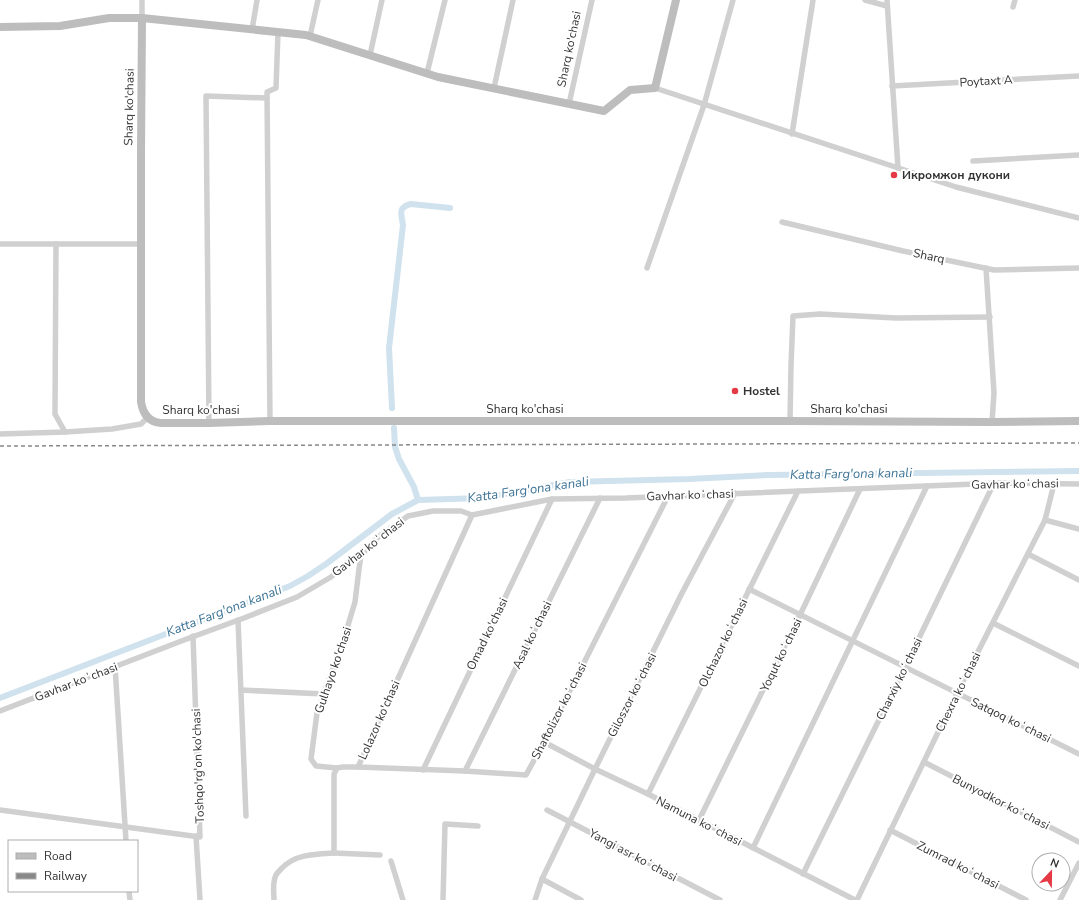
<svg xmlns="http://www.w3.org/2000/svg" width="1079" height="900" viewBox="0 0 1079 900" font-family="'Nunito Sans',sans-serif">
  <rect width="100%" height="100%" fill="#fff"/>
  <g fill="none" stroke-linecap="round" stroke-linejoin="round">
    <!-- canal -->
    <g stroke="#cfe2ee" stroke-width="6">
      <path d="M 392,408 L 389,348 L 403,225 C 401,214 398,207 411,204 L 450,208"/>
      <polyline points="394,428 395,447 399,459 414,487 418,500"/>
      <polyline points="0,698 290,586 308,576 326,564 392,514 418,500 483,498 570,482 689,479 768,475 1079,471"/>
    </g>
    <!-- street -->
    <g stroke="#d0d0d0" stroke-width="5.5">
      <polyline points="142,0 142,18"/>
      <polyline points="865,0 887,6"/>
      <polyline points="887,0 898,168"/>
      <polyline points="1013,7 1015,0"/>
      <polyline points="252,30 257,0"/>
      <polyline points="310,36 318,0"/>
      <polyline points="370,55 382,0"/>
      <polyline points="427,73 445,0"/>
      <polyline points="892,86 1079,76"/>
      <polyline points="494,88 513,0"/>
      <polyline points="655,88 956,187 1079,218"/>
      <polyline points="569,104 592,0"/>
      <polyline points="792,134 813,0"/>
      <polyline points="973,161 1079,155"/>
      <polyline points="782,222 903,251 994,270 1079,268"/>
      <polyline points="0,244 141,244"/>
      <polyline points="56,244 55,414 65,432"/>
      <polyline points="647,268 704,105 733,0"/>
      <polyline points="986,268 994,393 992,422"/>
      <polyline points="270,421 267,92 276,88 278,32"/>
      <polyline points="790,421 791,366 793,316 820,314 896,318 990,317"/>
      <polyline points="209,423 206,96 267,98"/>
      <polyline points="0,434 65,432 112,429 141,424 148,417"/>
      <polyline points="1045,520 1079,529"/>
      <polyline points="1028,554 1079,580"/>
      <polyline points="749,589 1079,754"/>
      <polyline points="238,620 246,816"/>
      <polyline points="993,623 1079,666"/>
      <polyline points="115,666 126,841"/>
      <polyline points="241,690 324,694"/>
      <polyline points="0,711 184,640 244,618 297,597 331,577 351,559 363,553 378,537 408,516 433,511 461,511 472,515 552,499 626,498 1001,483 1079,484"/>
      <polyline points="544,742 595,769 648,794 855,900"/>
      <polyline points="924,762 1079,842"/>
      <polyline points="358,767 465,771 526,775 544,742 668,496"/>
      <polyline points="337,768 316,766 311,759 317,713 345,635 355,602 359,569 361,555 363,553"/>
      <polyline points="423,770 552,499"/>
      <polyline points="465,771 600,498"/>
      <polyline points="648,794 798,491"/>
      <polyline points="0,810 200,837 193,636"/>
      <polyline points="547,810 720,900"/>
      <polyline points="699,820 800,615 860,489"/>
      <polyline points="890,830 1026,900"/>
      <polyline points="196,836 200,900"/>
      <polyline points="753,848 927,486"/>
      <polyline points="334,853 380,855"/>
      <polyline points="391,861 403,900"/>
      <polyline points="803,874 905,667 994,483"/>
      <polyline points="542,879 581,900"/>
      <polyline points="129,891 130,900"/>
      <path d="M 274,900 C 274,892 272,883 276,875 C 277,873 280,870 282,868 C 295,854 316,854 334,853 L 334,774 L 337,768 L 343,767 L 358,767 L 472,515"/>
      <polyline points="443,900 445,824 478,826"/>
      <polyline points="535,900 542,879 595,769 681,595 735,493"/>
      <polyline points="857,900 957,693 1045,520 1054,484"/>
      <polyline points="1060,900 1079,863"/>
    </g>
    <!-- secondary -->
    <g stroke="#bdbdbd" stroke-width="8">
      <path d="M 142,18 L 141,152 L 141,402 C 143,414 149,422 161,423 L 209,423 L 270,421 L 790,421 L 992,422 L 1079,421"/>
      <polyline points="0,27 60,26 109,18 142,18 306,35 438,77 604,111 630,90 655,88 676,0"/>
    </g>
    <!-- rail -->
    <polyline stroke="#888" stroke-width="1.5" stroke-dasharray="4 3" stroke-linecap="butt" points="0,446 1079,443"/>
  </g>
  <!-- markers -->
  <g fill="#e63946" stroke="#fff" stroke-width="1.5">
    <circle cx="894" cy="175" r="4"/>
    <circle cx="735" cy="391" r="4"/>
  </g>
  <g text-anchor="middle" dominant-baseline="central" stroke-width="4" stroke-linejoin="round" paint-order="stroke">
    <!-- street labels -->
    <g font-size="12" fill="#333" stroke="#fff">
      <text transform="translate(569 49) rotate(-78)">Sharq ko'chasi</text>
      <text transform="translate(986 81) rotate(-3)">Poytaxt A</text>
      <text transform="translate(129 107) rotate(-89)">Sharq ko'chasi</text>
      <text transform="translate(929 256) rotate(12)">Sharq</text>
      <text x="525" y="409">Sharq ko'chasi</text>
      <text x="849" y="409">Sharq ko'chasi</text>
      <text x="201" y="410">Sharq ko'chasi</text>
      <text transform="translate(1015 484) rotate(-1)">Gavhar koʻchasi</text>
      <text transform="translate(690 495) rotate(-2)">Gavhar koʻchasi</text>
      <text transform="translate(368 547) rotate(-38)">Gavhar koʻchasi</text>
      <text transform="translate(487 634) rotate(-64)">Omad ko'chasi</text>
      <text transform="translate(532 635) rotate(-64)">Asal koʻchasi</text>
      <text transform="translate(723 643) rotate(-64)">Olchazor koʻchasi</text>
      <text transform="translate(781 655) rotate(-64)">Yoqut koʻchasi</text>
      <text transform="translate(333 670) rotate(-71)">Gulhayo ko'chasi</text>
      <text transform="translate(899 679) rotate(-64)">Charxiy koʻchasi</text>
      <text transform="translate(76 682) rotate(-21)">Gavhar koʻchasi</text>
      <text transform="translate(958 692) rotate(-64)">Chexra koʻchasi</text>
      <text transform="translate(632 695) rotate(-63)">Giloszor koʻchasi</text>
      <text transform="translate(559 711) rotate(-63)">Shaftolizor koʻchasi</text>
      <text transform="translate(379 720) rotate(-66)">Lolazor ko'chasi</text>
      <text transform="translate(1011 720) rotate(26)">Satqoq koʻchasi</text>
      <text transform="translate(198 766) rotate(-92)">Toshqo'rg'on ko'chasi</text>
      <text transform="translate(1001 802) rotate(27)">Bunyodkor koʻchasi</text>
      <text transform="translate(699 821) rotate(27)">Namuna koʻchasi</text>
      <text transform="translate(633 855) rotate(28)">Yangi asr koʻchasi</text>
      <text transform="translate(958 865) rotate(27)">Zumrad koʻchasi</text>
    </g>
    <!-- poi labels -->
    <g font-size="12" font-weight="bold" fill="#333" stroke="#fff" text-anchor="start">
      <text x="902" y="175">Икромжон дукони</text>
      <text x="743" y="391">Hostel</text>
    </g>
    <!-- water labels -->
    <g font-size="13" font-style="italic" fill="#3f7597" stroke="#fff">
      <text transform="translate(851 474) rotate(-1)">Katta Farg'ona kanali</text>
      <text transform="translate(528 490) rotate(-8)">Katta Farg'ona kanali</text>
      <text transform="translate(224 611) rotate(-21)">Katta Farg'ona kanali</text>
    </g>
  </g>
  <!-- legend -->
  <rect x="8" y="840" width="130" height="52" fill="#ffffff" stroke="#adadad"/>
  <rect x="16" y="853" width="20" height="6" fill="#bdbdbd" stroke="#adadad"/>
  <text x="44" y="860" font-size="12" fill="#333333">Road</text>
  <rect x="16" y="873" width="20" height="6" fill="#888888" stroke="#adadad"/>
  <text x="44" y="880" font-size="12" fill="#333333">Railway</text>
  <!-- north arrow -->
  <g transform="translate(1051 872) rotate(22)"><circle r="19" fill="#ffffff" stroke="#adadad"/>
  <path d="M0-3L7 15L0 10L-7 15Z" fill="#e63946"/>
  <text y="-6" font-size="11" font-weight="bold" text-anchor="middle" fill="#333333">N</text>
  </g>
</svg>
